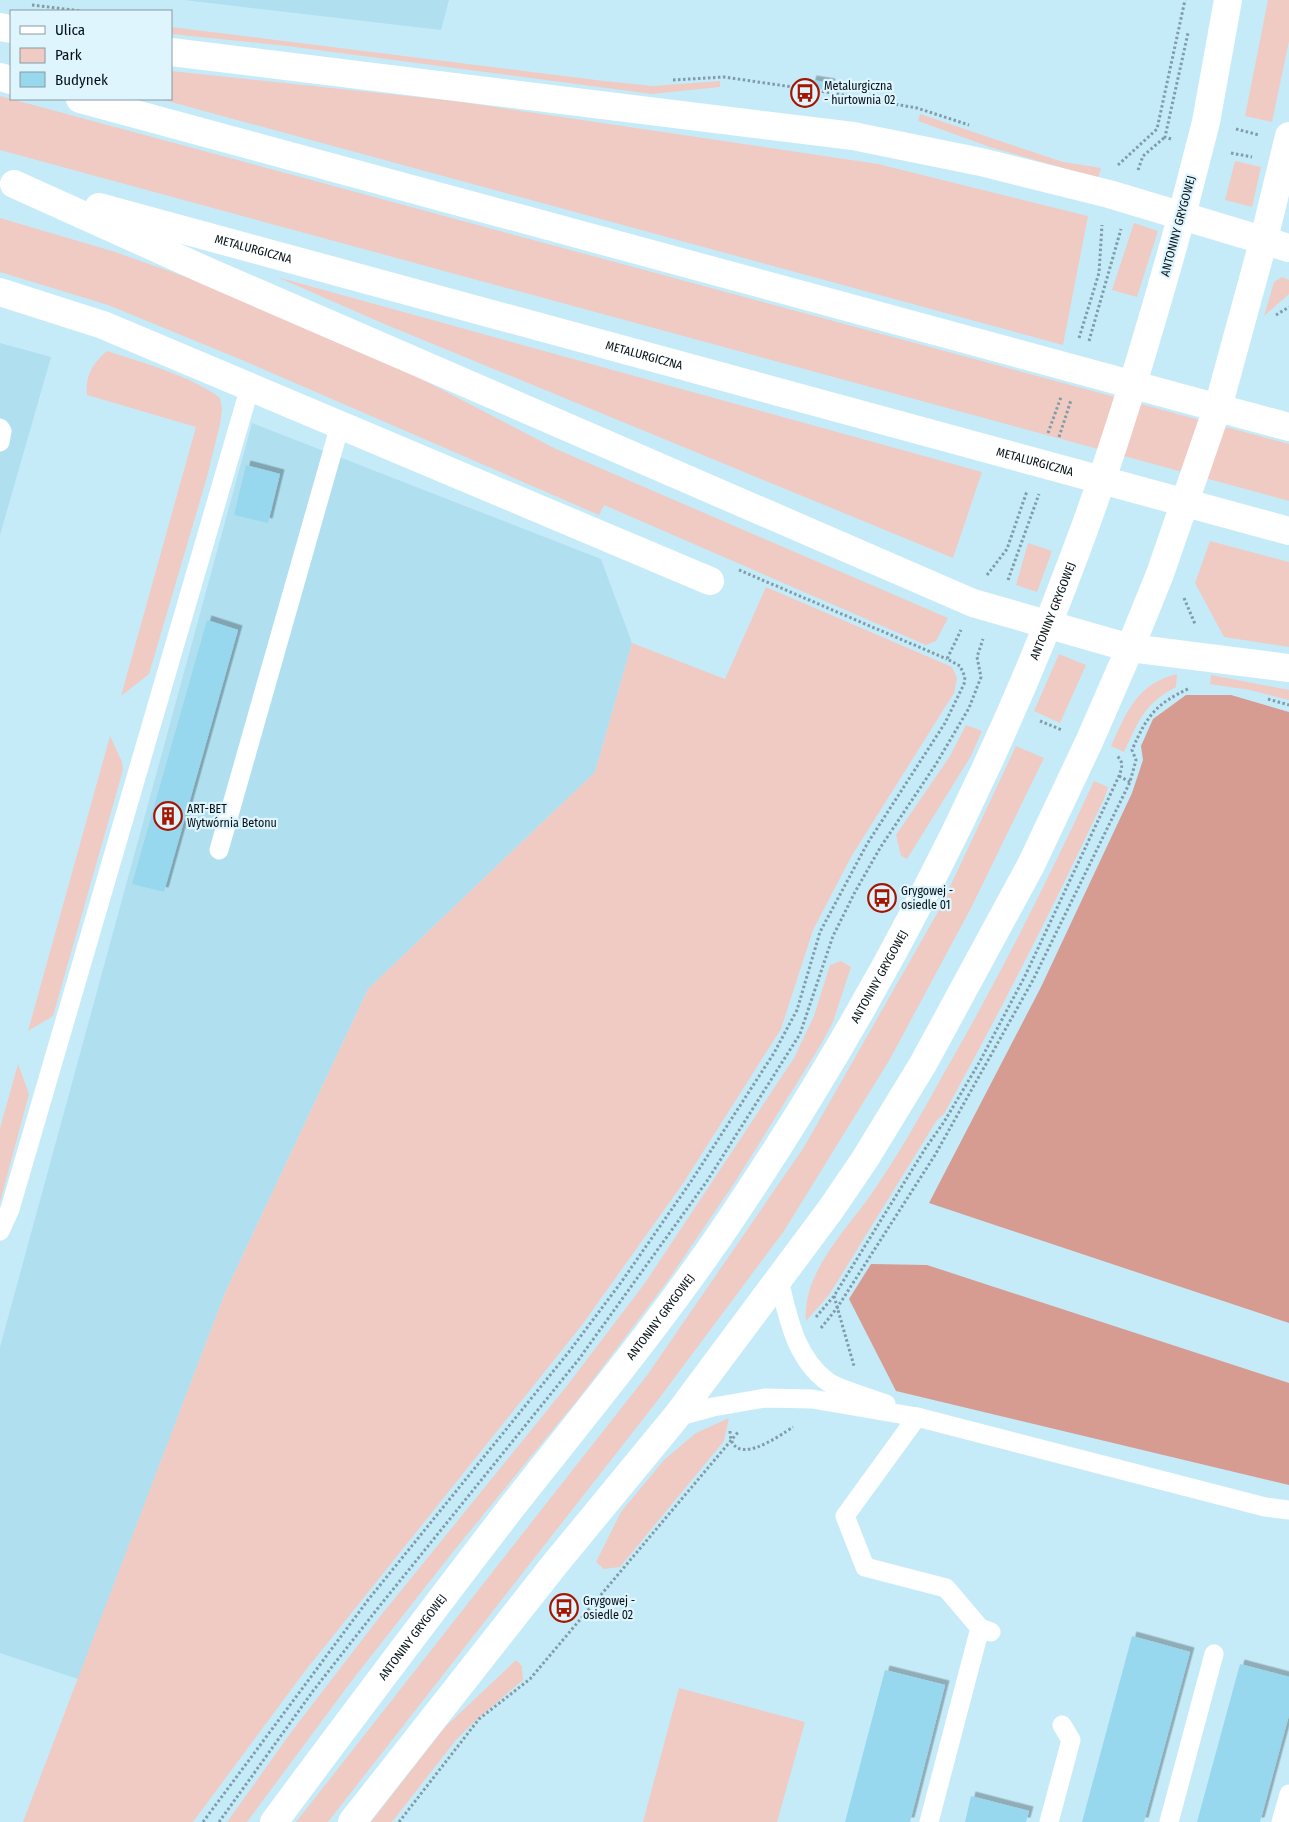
<svg xmlns="http://www.w3.org/2000/svg" width="1289" height="1822" viewBox="0 0 1289 1822" font-family="'Fira Sans Condensed',sans-serif">
  <defs>
    <filter id="shadow"><feDropShadow dx="4.5" dy="-4.5" stdDeviation="0" flood-color="#0004"/></filter>
  </defs>
  <rect width="100%" height="100%" fill="#c5ebf9"/>
  <!-- built -->
  <g fill="#b0dff0">
    <polygon points="184,0 449,0 441,30"/>
    <polygon points="0,343 51,357 0,535"/>
    <polygon points="252,423 601,559 632,643 595,772 368,989 225,1293 78,1679 0,1653 0,1347"/>
  </g>
  <!-- green -->
  <g fill="#f0cbc3">
    <polygon points="1268,0 1289,0 1289,41 1272,122 1245,116"/>
    <polygon points="171,27 604,81 653,86 720,81 720,87 652,94 287,46 171,34"/>
    <polygon points="171,71 455,101 878,164 1088,216 1063,345 160,99 171,99"/>
    <polygon points="0,96 1289,444 1289,501 0,150"/>
    <polygon points="920,114 1063,162 1101,168 1098,178 990,147 918,121"/>
    <polygon points="1235,161 1261,167 1252,207 1225,200"/>
    <polygon points="0,218 112,251 246,298 379,357 556,449 948,618 936,641 926,645 604,505 599,515 242,360 108,305 0,272"/>
    <polygon points="1134,223 1158,231 1137,297 1112,290"/>
    <polygon points="277,277 982,472 953,558 382,323"/>
    <polygon points="1282,277 1289,280 1289,294 1264,316 1274,282"/>
    <path d="M 107,351 C 143,363 190,375 220,398 L 222,410 L 220,424 L 207,477 L 149,674 L 121,696 L 196,427 L 87,395 C 85,375 93,363 107,351 Z"/>
    <polygon points="1210,541 1289,562 1289,647 1224,637 1195,583"/>
    <polygon points="1028,543 1052,551 1037,592 1016,585"/>
    <polygon points="766,587 952,667 957,678 954,693 851,857 813,930 781,1029 684,1182 582,1325 305,1671 193,1822 23,1822 225,1293 368,989 595,772 632,643 725,679"/>
    <polygon points="1059,654 1086,665 1060,723 1034,711"/>
    <path d="M 1177,674 L 1176,687 C 1143,705 1140,719 1124,752 L 1111,746 C 1127,711 1137,684 1177,674 Z"/>
    <polygon points="1211,675 1289,690 1289,700 1250,690 1210,684"/>
    <polygon points="966,725 982,731 971,756 907,859 901,856 896,835 950,756"/>
    <polygon points="110,736 122,762 123,770 53,1016 28,1031"/>
    <polygon points="1016,746 1044,758 971,908 890,1059 784,1231 658,1400 328,1822 296,1822 648,1374 804,1147 939,910"/>
    <path d="M 1094,781 L 1108,787 L 1104,799 C 1054,906 1001,1010 944,1114 L 937,1120 L 829,1295 L 806,1321 C 802,1274 844,1232 870,1196 C 897,1157 921,1115 944,1073 C 999,978 1048,880 1094,781 Z"/>
    <polygon points="841,961 851,967 833,1022 820,1046 737,1179 669,1279 583,1393 452,1553 350,1683 247,1822 227,1822 292,1731 378,1619 566,1387 645,1283 794,1058 814,1016 830,965"/>
    <polygon points="18,1064 29,1094 0,1202 0,1128"/>
    <polygon points="729,1418 724,1441 620,1567 604,1569 596,1562 621,1512 664,1460 696,1433"/>
    <polygon points="516,1660 522,1666 523,1680 475,1721 456,1740 392,1822 371,1822 445,1727"/>
    <polygon points="679,1688 805,1722 777,1822 643,1822"/>
  </g>
  <!-- forest -->
  <g fill="#d79c91">
    <polygon points="1186,695 1231,695 1289,712 1289,1323 929,1203 1041,987 1132,793 1143,760 1141,746 1153,719"/>
    <polygon points="871,1264 927,1265 1289,1383 1289,1485 896,1391 849,1299"/>
  </g>
  <!-- building -->
  <g fill="#98d8ef" filter="url(#shadow)">
    <polygon points="812,80 831,83 829,91 810,87"/>
    <polygon points="246,465 280,474 268,523 234,515"/>
    <polygon points="207,620 238,630 164,892 132,884"/>
    <polygon points="1132,1636 1190,1652 1144,1822 1082,1822"/>
    <polygon points="1240,1664 1289,1677 1289,1715 1260,1822 1197,1822"/>
    <polygon points="885,1670 945,1685 910,1822 845,1822"/>
    <polygon points="971,1796 1029,1811 1026,1822 965,1822"/>
  </g>
  <g fill="none" stroke-linecap="round" stroke-linejoin="round">
    <!-- path -->
    <g stroke="#809da7" stroke-width="3" stroke-dasharray="2.5 2.5" stroke-linecap="butt">
      <polyline points="32,5 81,11"/>
      <polyline points="673,80 724,77 820,91 917,108 969,125"/>
      <polyline points="1236,129 1259,135"/>
      <polyline points="1171,139 1165,137 1188,33"/>
      <polyline points="1231,153 1252,157"/>
      <polyline points="1118,165 1157,129 1185,0"/>
      <polyline points="1138,170 1143,156 1165,137"/>
      <polyline points="1276,315 1289,307"/>
      <polyline points="1079,338 1099,273 1102,225"/>
      <polyline points="1089,341 1121,229"/>
      <polyline points="1048,433 1061,397"/>
      <polyline points="1059,437 1071,400"/>
      <polyline points="739,570 947,659"/>
      <polyline points="987,575 1007,549 1027,491"/>
      <polyline points="1008,580 1039,494"/>
      <polyline points="1184,598 1195,624"/>
      <polyline points="1268,699 1289,705"/>
      <polyline points="1040,721 1062,730"/>
      <polyline points="1119,776 1130,782"/>
      <polyline points="834,1296 854,1366"/>
      <path d="M 816,1317 L 834,1296 L 925,1149 L 944,1122 L 979,1063 L 1025,976 L 1119,776 C 1122,768 1124,762 1117,756"/>
      <path d="M 821,1328 L 837,1308 L 935,1155 L 1033,980 L 1130,782 L 1136,760 L 1132,750 C 1147,716 1155,704 1190,688"/>
      <path d="M 730,1431 C 731,1470 778,1437 793,1427"/>
      <polyline points="203,1822 368,1600 568,1353 622,1281 692,1180 774,1053 797,1010 820,932 867,844 945,723 964,684 965,677 960,666 947,659 961,630"/>
      <polyline points="219,1822 313,1691 378,1608 579,1359 707,1181 800,1034 833,936 855,892 880,848 936,764 969,708 981,677 977,657 983,639"/>
      <polyline points="399,1822 479,1719 530,1679 739,1431"/>
    </g>
    <!-- lane -->
    <g stroke="#fff" stroke-width="19">
      <polyline points="0,428 2,431 0,442"/>
      <polyline points="219,850 340,425"/>
      <polyline points="0,1231 10,1209 250,387"/>
      <path d="M 779,1280 C 788,1317 795,1358 828,1382 C 840,1390 870,1398 886,1404"/>
      <polyline points="676,1417 713,1407 765,1398 812,1399 917,1417 1265,1507 1289,1510"/>
      <polyline points="917,1417 845,1516 865,1567 946,1588 980,1628"/>
      <polyline points="929,1822 980,1628 991,1632"/>
      <polyline points="1049,1822 1071,1740 1062,1725"/>
      <polyline points="1169,1822 1214,1654"/>
      <polyline points="1281,1822 1289,1794"/>
    </g>
    <!-- street -->
    <g stroke="#fff" stroke-width="28">
      <polyline points="1182,215 1206,122 1228,0"/>
      <polyline points="1264,239 1289,136"/>
      <polyline points="0,292 103,325 710,581"/>
    </g>
    <!-- secondary -->
    <g stroke="#fff" stroke-width="28">
      <polyline points="0,27 11,29"/>
      <polyline points="171,52 853,136 981,162 1109,194 1289,248"/>
      <polyline points="0,77 11,80"/>
      <polyline points="80,99 1289,427"/>
      <polyline points="14,184 207,271 973,603 1130,648 1289,668"/>
      <path id="s1" d="M 99,207 L 1289,531"/>
      <path id="s2" d="M 274,1822 C 352,1717 431,1612 511,1508 C 588,1410 668,1314 737,1210 C 874,1005 989,785 1075,554 C 1117,443 1150,329 1182,215"/>
      <polyline points="352,1822 555,1564 676,1417 831,1209 865,1159 923,1064 1031,865 1089,742 1130,648 1160,574 1220,400 1264,239"/>
    </g>
  </g>
  <!-- icons -->
  <defs>
    <symbol id="bus-ring" viewBox="-11 -11 22 22"><circle r="9.5" fill="#dff5fe" stroke="#a61500" stroke-width="1.5"/><path d="M-5-6H5V4H4V6H2V4H-2V6H-4V4H-5ZM-3.5-4V0h7V-4ZM-3.5 1.2v1.5H-2V1.2ZM2 1.2v1.5H3.5V1.2Z" fill="#a61500"/></symbol>
    <symbol id="building-ring" viewBox="-11 -11 22 22"><circle r="9.5" fill="#dff5fe" stroke="#a61500" stroke-width="1.5"/><path d="M-4-6H4V6H1V3H-1V6H-4ZM-2.5-4.3h1.7v1.8h-1.7ZM.8-4.3h1.7v1.8H.8ZM-2.5-1h1.7V.8h-1.7ZM.8-1h1.7V.8H.8Z" fill="#a61500"/></symbol>
  </defs>
  <g fill-rule="evenodd">
    <use href="#bus-ring" x="789" y="77" width="32" height="32"/>
    <use href="#building-ring" x="152" y="800" width="32" height="32"/>
    <use href="#bus-ring" x="866" y="882" width="32" height="32"/>
    <use href="#bus-ring" x="548" y="1592" width="32" height="32"/>
  </g>
  <g text-anchor="middle" dominant-baseline="central" stroke-width="4.5" stroke-linejoin="round" paint-order="stroke">
    <!-- poi labels -->
    <g font-size="12" fill="#051116" stroke="#dff5fe" text-anchor="start">
      <text x="824" y="86">Metalurgiczna<tspan x="824" dy="14">- hurtownia 02</tspan></text>
      <text x="187" y="809">ART-BET<tspan x="187" dy="14">Wytwórnia Betonu</tspan></text>
      <text x="901" y="891">Grygowej -<tspan x="901" dy="14">osiedle 01</tspan></text>
      <text x="583" y="1601">Grygowej -<tspan x="583" dy="14">osiedle 02</tspan></text>
    </g>
    <!-- street labels -->
    <g font-size="12" fill="#051116" stroke="#dff5fe">
      <text transform="translate(1178 226) rotate(-75)">ANTONINY GRYGOWEJ</text>
      <text stroke="none"><textPath href="#s1" startOffset="160">METALURGICZNA</textPath></text>
      <text stroke="none"><textPath href="#s1" startOffset="565">METALURGICZNA</textPath></text>
      <text stroke="none"><textPath href="#s1" startOffset="970">METALURGICZNA</textPath></text>
      <text stroke="none"><textPath href="#s2" startOffset="1446">ANTONINY GRYGOWEJ</textPath></text>
      <text stroke="none"><textPath href="#s2" startOffset="1041">ANTONINY GRYGOWEJ</textPath></text>
      <text stroke="none"><textPath href="#s2" startOffset="636">ANTONINY GRYGOWEJ</textPath></text>
      <text stroke="none"><textPath href="#s2" startOffset="231">ANTONINY GRYGOWEJ</textPath></text>
    </g>
  </g>
  <!-- legend -->
  <rect x="10" y="10" width="162" height="90" fill="#dff5fe" stroke="#889aa1"/>
  <rect x="20" y="26" width="25" height="8" fill="#ffffff" stroke="#889aa1"/>
  <text x="55" y="35" font-size="15" fill="#051116">Ulica</text>
  <rect x="20" y="48" width="25" height="15" fill="#f0cbc3" stroke="#889aa1"/>
  <text x="55" y="60" font-size="15" fill="#051116">Park</text>
  <rect x="20" y="72" width="25" height="15" fill="#98d8ef" stroke="#889aa1"/>
  <text x="55" y="85" font-size="15" fill="#051116">Budynek</text>
</svg>
